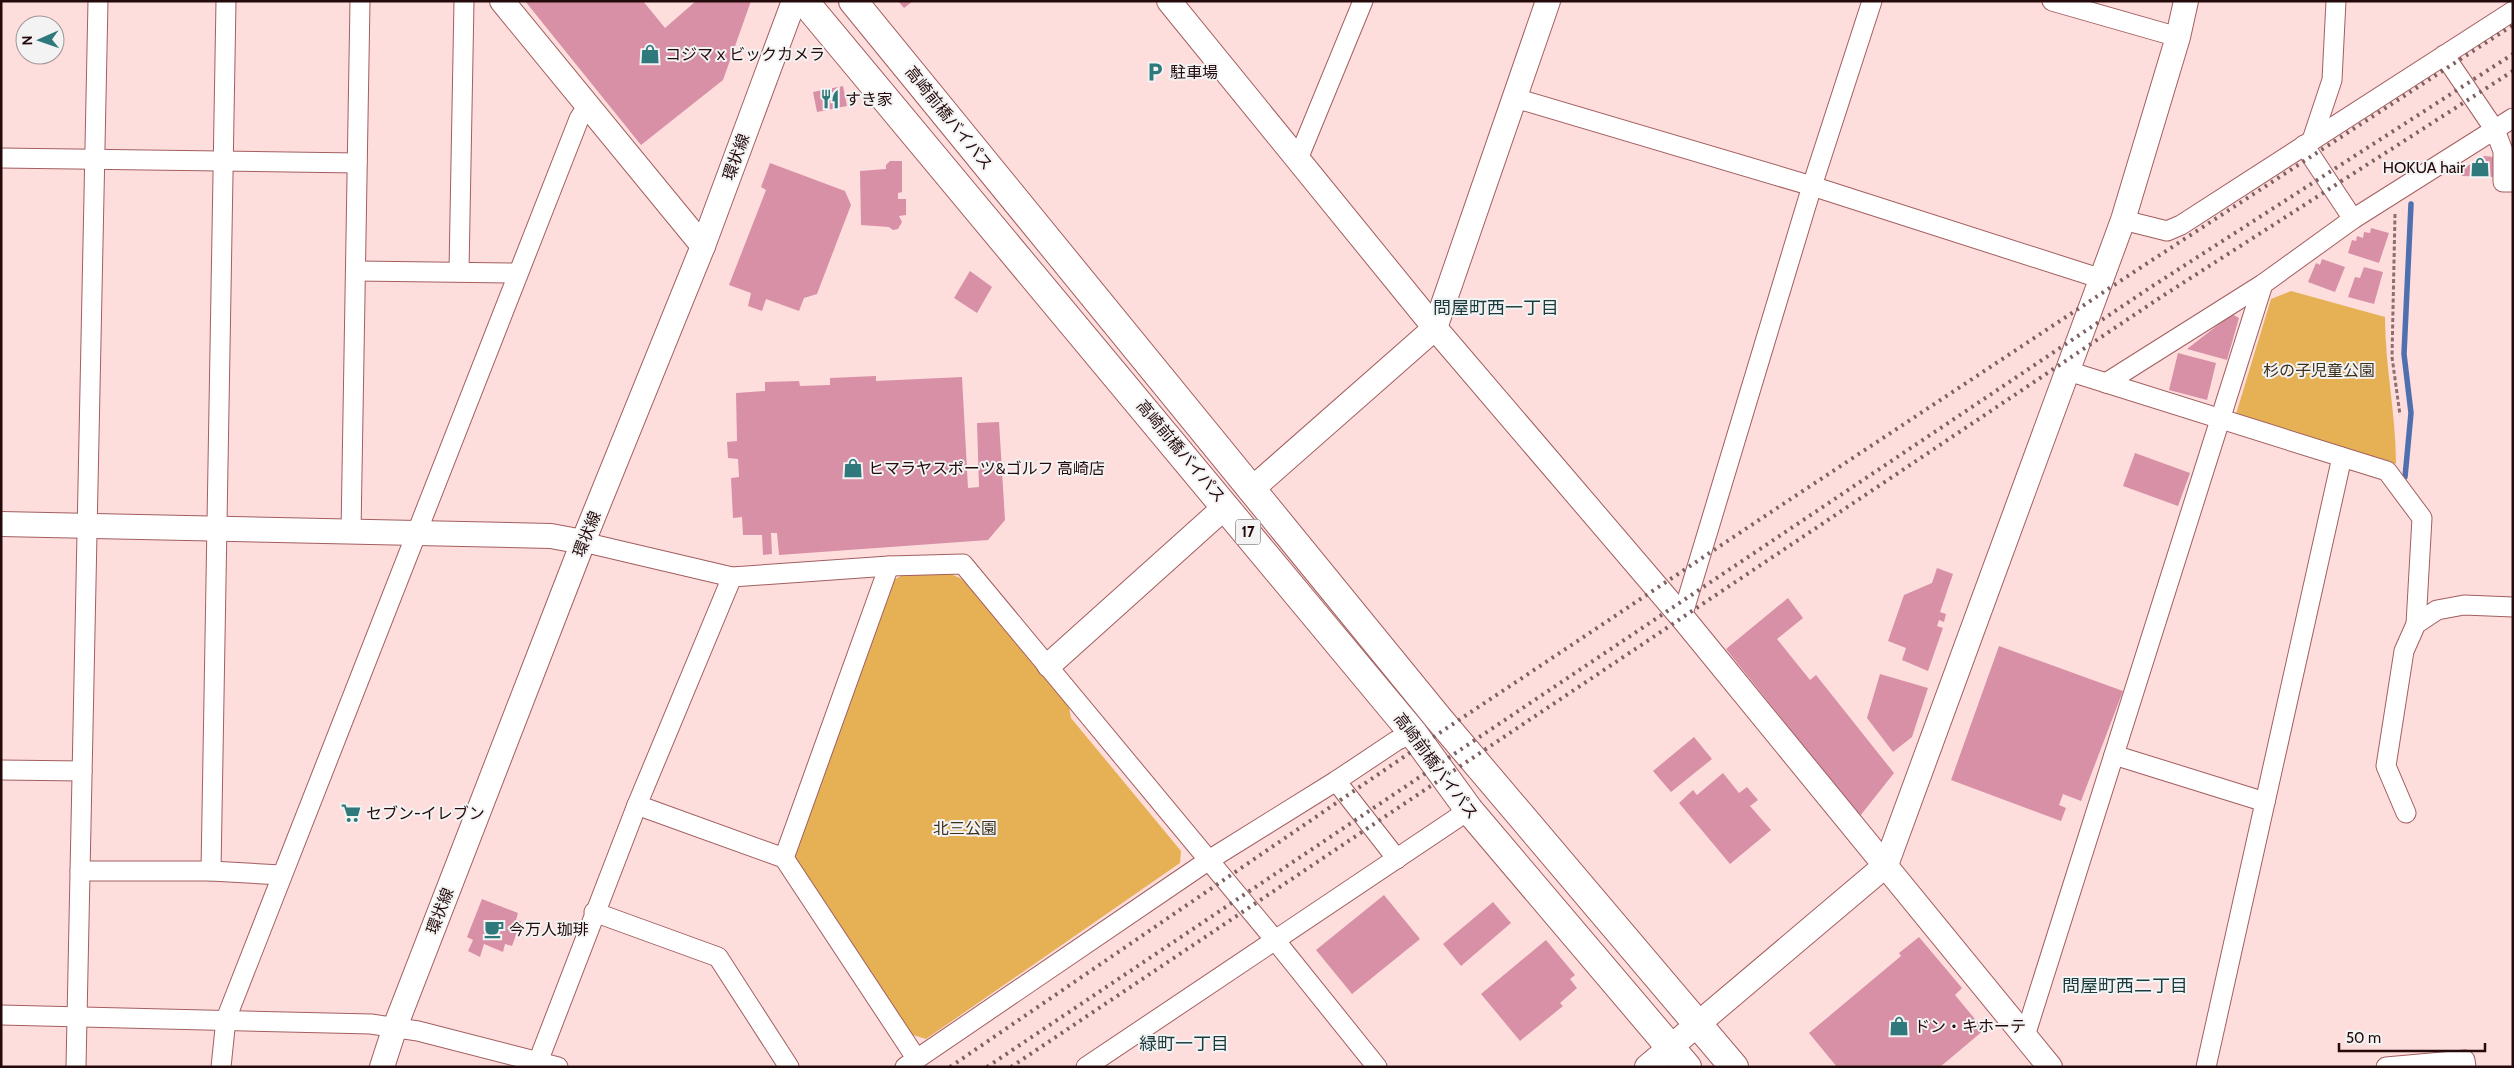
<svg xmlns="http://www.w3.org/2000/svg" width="2514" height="1068" viewBox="0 0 2514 1068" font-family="Cabin,'Noto Sans JP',sans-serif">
  <rect width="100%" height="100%" fill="#fedddd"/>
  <!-- green -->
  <g fill="#e6b155">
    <path d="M 2291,291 L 2385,317 C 2385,367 2396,414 2396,464 L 2236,414 L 2271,299 Z"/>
    <polygon points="946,572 960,578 973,589 1069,707 1071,718 1181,851 1180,863 926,1039 913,1035 797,865 795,851 894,580 904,574"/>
  </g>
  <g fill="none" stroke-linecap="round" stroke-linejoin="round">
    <!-- stream -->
    <polyline stroke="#4f70af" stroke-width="5.5" points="2405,477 2411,413 2404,354 2411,204"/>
  </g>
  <!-- building -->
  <g fill="#d890a7">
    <polygon points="525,1 643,1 665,28 696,1 751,1 723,80 641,145"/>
    <polygon points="898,1 913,1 904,8"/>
    <polygon points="843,86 847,106 817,112 813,92"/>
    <polygon points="2484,156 2494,157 2493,177 2462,176 2461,170"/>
    <polygon points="890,161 902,161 902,192 898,193 898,199 906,199 906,215 899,216 902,222 898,229 893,230 889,227 861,225 860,171 886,169 886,165"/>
    <polygon points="770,163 845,191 851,205 817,294 804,298 799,311 766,299 762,311 748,306 751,293 729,285 766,190 761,187"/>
    <polygon points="2371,228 2389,233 2379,263 2348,253 2352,240 2356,241 2357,236 2363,238 2364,232 2370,233"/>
    <polygon points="2322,259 2345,267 2335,292 2308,282 2316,263 2320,265"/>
    <polygon points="2364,267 2383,272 2374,304 2348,297 2355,277 2360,278"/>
    <polygon points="970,271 992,287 977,313 954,298"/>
    <polygon points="2232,314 2239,318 2227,360 2187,349"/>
    <polygon points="2178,353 2216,363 2207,400 2169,390"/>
    <polygon points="876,376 876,381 962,377 968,488 979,487 977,423 999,422 1005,520 988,540 779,555 777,533 771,533 772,554 763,555 762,535 743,535 742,517 733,518 731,478 739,477 738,459 728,458 727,442 737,441 736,393 765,391 765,382 799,381 800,386 830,385 830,378"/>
    <polygon points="2135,453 2190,473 2178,506 2123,486"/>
    <polygon points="1937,568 1953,574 1940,612 1946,614 1944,622 1939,620 1937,626 1943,628 1928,671 1902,660 1906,648 1888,641 1904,595 1932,583"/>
    <polygon points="1788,598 1803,618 1777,639 1810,680 1816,675 1894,773 1860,816 1726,649"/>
    <polygon points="1999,646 2123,691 2081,801 2063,794 2059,805 2066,808 2061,821 1951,780"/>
    <polygon points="1880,674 1928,688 1912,737 1893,752 1867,718"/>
    <polygon points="1694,737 1712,759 1671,792 1653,771"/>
    <polygon points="1723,773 1739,793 1747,787 1758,800 1750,806 1771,830 1730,864 1679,803 1693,790 1697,795"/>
    <polygon points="1384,895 1420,939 1352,994 1316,950"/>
    <polygon points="482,899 518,913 516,920 521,921 512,946 505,944 503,952 484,944 480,957 468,951 473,940 467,937"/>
    <polygon points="1493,902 1511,923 1461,966 1443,944"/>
    <polygon points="1919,937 1962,988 1955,995 1984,1030 1940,1067 1837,1067 1809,1033 1901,956 1899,953"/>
    <polygon points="1546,940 1575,975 1570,979 1577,988 1560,1003 1563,1006 1520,1041 1481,994"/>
  </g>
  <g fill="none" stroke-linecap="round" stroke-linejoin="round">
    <defs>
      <g id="minor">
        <polyline points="2052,1 2178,37"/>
        <polyline points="2444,55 2495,130 2503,151 2503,182 2513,182"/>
        <polyline points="1515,98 1812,186 2102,279"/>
        <polyline points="2312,140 2332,80 2336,1"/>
        <polyline points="2304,145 2353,219"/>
        <polyline points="1,158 357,163"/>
        <polyline points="1298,159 1363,1"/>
        <polyline points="2123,220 2167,231 2181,225 2513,11"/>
        <polyline points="356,271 517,273"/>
        <polyline points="459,271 464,1"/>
        <polyline points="2068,371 2342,457 2206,1067"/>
        <polyline points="2106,383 2263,284 2353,219 2513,118"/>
        <polyline points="2342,457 2387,471 2422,518 2416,624"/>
        <polyline points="351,532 360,1"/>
        <polyline points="583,542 732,577 889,566 963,564 1275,940 1377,1067"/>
        <polyline points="1682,617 1812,186 1872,1"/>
        <polyline points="2114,755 2265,802"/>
        <polyline points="1,770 82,771"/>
        <polyline points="1336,781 1397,859"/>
        <polyline points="637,805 784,858 916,1058"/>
        <polyline points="2406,813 2386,766 2404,651 2416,624 2437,610 2464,605 2513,607"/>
        <polyline points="784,858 889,566"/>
        <polyline points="80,871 211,871 281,875"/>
        <polyline points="211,871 226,1"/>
        <polyline points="594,912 718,957 789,1067"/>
        <polyline points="1,1015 371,1024 418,1031 558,1067"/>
        <polyline points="2025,1036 2263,284"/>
        <polyline points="76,1067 98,1"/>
        <polyline points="221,1067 226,1019 579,119 588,105"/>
        <polyline points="536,1067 637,805 732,577"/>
        <polyline points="905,1067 1209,860 1336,781 1396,741 1413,733"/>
        <polyline points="1086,1067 1469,810"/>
        <polyline points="2386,1067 2465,1060 2466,1067"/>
      </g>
      <g id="tertiary">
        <polyline points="502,1 703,246"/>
        <polyline points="1169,1 1435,328 1682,617 2050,1067"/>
        <polyline points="1252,489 1435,328 1548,1"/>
        <polyline points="1,524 551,536 583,542"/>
        <polyline points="1049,665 1226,506"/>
        <polyline points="382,1067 395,1027 583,542 703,246 794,1"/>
        <polyline points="1647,1067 1886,865 2123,220 2178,37 2186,1"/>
      </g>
      <g id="trunk">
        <polyline points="804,1 1413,733 1469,810 1687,1067"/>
        <polyline points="853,1 1439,719 1734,1067"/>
      </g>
    </defs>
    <!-- minor casing -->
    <use href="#minor" stroke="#a35e5f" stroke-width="21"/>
    <!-- tertiary casing -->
    <use href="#tertiary" stroke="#a35e5f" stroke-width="26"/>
    <!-- trunk casing -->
    <use href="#trunk" stroke="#a35e5f" stroke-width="30"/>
    <!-- path -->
    <polyline stroke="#8d6f70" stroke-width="3" stroke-dasharray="4 2.5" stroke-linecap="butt" points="2395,214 2392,357 2400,415"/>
    <!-- minor -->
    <use href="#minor" stroke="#fff" stroke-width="19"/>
    <!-- tertiary -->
    <use href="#tertiary" stroke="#fff" stroke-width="24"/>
    <!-- trunk -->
    <use href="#trunk" stroke="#fff" stroke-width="28"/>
    <!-- rail -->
    <g stroke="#7e6162" stroke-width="4" stroke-dasharray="2.5 5" stroke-linecap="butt">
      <polyline points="950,1067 1405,756 1762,518 2143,266 2513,25"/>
      <polyline points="987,1067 2151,287 2513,54"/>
      <polyline points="1011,1067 2161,297 2513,71"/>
    </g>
  </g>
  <!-- icons -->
  <defs>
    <symbol id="shop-bare" viewBox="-9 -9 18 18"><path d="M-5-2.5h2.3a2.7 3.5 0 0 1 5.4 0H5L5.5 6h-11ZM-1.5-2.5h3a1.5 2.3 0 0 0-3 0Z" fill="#2f787b" stroke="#f3f3f3" stroke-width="2.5" paint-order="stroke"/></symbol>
    <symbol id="parking-bare" viewBox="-9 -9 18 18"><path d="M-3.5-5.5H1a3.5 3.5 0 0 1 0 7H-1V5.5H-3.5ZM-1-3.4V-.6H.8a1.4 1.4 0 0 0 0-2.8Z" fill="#2f787b" stroke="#f3f3f3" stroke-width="2.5" paint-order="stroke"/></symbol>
    <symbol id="restaurant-bare" viewBox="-9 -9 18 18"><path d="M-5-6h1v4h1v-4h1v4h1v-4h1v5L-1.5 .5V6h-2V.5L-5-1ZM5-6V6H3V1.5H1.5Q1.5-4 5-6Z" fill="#2f787b" stroke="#f3f3f3" stroke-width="2.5" paint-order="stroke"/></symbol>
    <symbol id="supermarket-bare" viewBox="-9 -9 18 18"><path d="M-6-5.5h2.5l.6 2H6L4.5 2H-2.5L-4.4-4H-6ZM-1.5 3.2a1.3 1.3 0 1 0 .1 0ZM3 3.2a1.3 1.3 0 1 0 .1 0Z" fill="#2f787b" stroke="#f3f3f3" stroke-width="2.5" paint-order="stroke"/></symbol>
    <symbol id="cafe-bare" viewBox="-9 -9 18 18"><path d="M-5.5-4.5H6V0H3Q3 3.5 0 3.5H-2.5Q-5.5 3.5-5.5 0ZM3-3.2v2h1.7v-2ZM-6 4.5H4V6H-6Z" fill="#2f787b" stroke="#f3f3f3" stroke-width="2.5" paint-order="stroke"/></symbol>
  </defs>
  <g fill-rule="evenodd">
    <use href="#shop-bare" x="636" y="40" width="28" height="28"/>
    <use href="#parking-bare" x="1141" y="58" width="28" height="28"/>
    <use href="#restaurant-bare" x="816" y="85" width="28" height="28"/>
    <use href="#shop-bare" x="2466" y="153" width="28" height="28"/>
    <use href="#shop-bare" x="839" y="454" width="28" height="28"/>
    <use href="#supermarket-bare" x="337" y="799" width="28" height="28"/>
    <use href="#cafe-bare" x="480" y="915" width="28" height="28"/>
    <use href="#shop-bare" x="1885" y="1012" width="28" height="28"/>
  </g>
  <g text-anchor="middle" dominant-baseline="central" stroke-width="4" stroke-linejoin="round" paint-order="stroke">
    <!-- shield labels -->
    <rect fill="#f3f3f3" stroke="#625051" stroke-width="1" x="1235.5" y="519.5" width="25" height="25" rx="4"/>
    <g font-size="15" font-weight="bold" fill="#240a0b">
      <text x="1248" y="532">17</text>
    </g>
    <!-- poi labels -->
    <g font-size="16" fill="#240a0b" stroke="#f3f3f3" text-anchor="start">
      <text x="665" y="54">コジマｘビックカメラ</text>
      <text x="1170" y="72">駐車場</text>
      <text x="845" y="99">すき家</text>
      <text x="2465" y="167" text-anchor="end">HOKUA hair</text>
      <text x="868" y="468">ヒマラヤスポーツ&amp;ゴルフ 高崎店</text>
      <text x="366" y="813">セブン-イレブン</text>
      <text x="509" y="929">今万人珈琲</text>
      <text x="1914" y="1026">ドン・キホーテ</text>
    </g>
    <!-- street labels -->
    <g font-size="16" fill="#240a0b" stroke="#f3f3f3">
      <text transform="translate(949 118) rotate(51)">高崎前橋バイパス</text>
      <text transform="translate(736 157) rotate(-70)">環状線</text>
      <text transform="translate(1181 451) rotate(50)">高崎前橋バイパス</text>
      <text transform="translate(587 534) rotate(-68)">環状線</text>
      <text transform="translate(1436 766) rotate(53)">高崎前橋バイパス</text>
      <text transform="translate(440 911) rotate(-69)">環状線</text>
    </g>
    <!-- park labels -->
    <g font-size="16" fill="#3d311e" stroke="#f3f3f3">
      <text x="2319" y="370">杉の子児童公園</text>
      <text x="965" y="828">北三公園</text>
    </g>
    <!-- neighbourhood labels -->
    <g font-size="18" fill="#193b3d" stroke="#f3f3f3">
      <text x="1496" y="308">問屋町西一丁目</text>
      <text x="2125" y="986">問屋町西二丁目</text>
      <text x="1184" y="1044">緑町一丁目</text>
    </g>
  </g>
  <!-- border -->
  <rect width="2514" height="1068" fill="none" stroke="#240a0b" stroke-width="5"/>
  <!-- north arrow -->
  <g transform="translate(40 40) rotate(268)"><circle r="24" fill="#f3f3f3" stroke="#a09696"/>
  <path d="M0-4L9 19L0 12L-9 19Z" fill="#2f787b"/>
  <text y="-8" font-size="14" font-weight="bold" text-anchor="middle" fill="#240a0b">N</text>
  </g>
  <!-- scale -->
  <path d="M2339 1043v8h146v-8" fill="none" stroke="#240a0b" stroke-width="2.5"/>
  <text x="2346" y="1043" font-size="15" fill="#240a0b" stroke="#f3f3f3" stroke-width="4" paint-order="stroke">50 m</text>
</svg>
